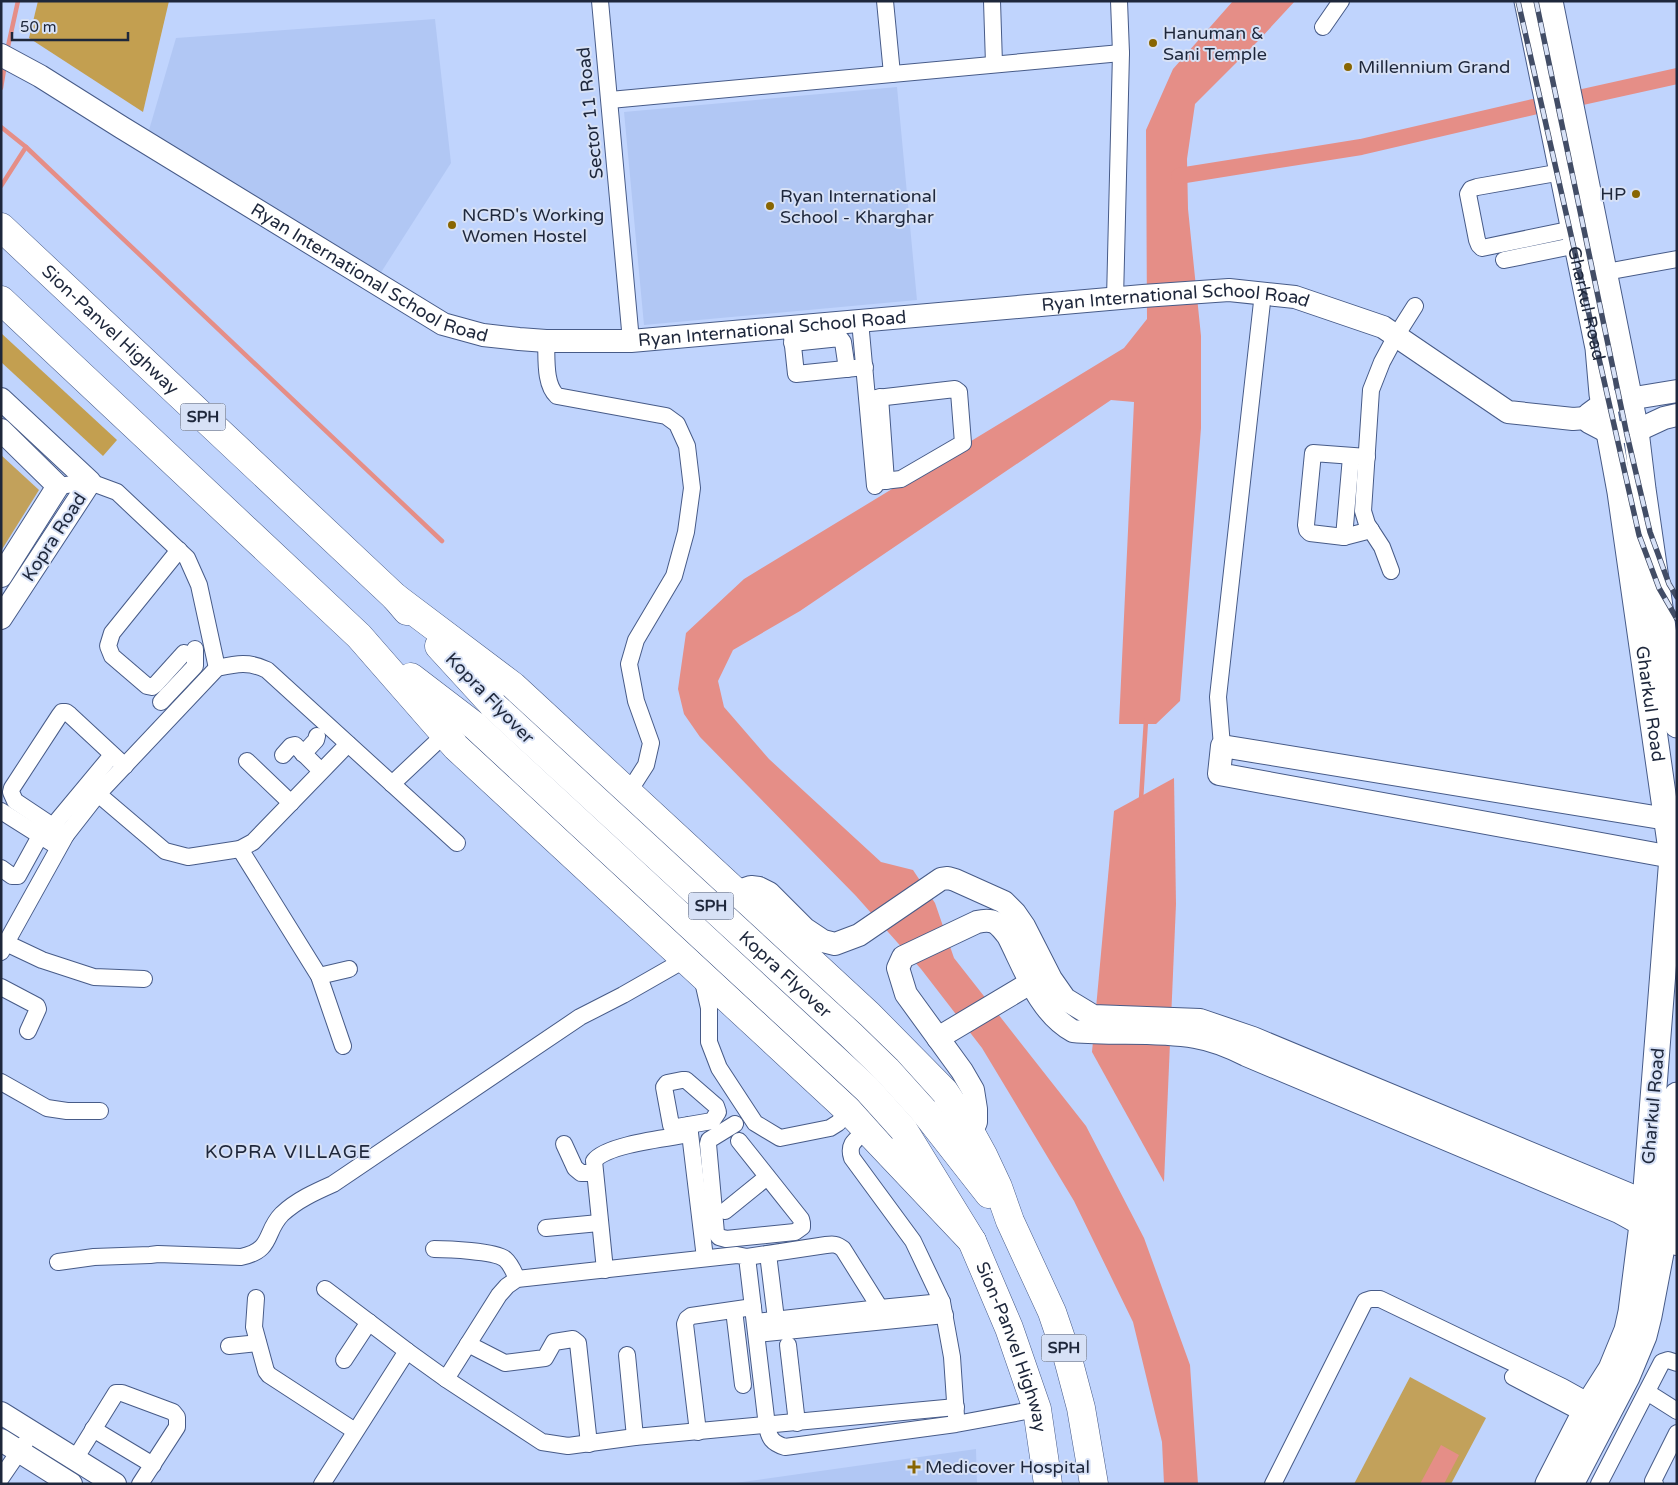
<svg xmlns="http://www.w3.org/2000/svg" width="1678" height="1485" viewBox="0 0 1678 1485" font-family="'Varela Round',sans-serif">
  <rect width="100%" height="100%" fill="#c0d4fd"/>
  <!-- built -->
  <g fill="#b1c7f4">
    <polygon points="435,19 451,163 380,274 149,130 176,38"/>
    <polygon points="897,87 917,300 644,325 624,112"/>
    <polygon points="976,1449 977,1484 728,1484"/>
  </g>
  <!-- green -->
  <g fill="#c2a15b">
    <polygon points="1,455 39,490 1,551"/>
    <polygon points="1410,1377 1486,1418 1451,1484 1354,1484"/>
  </g>
  <!-- forest -->
  <g fill="#c39f50">
    <polygon points="38,1 169,1 143,112 29,38"/>
    <polygon points="1,333 117,440 103,456 1,362"/>
  </g>
  <!-- water -->
  <g fill="#e58e87">
    <polygon points="1233,1 1295,1 1259,40 1195,104 1187,159 1188,209 1201,336 1201,428 1180,701 1156,724 1119,724 1134,402 1111,400 800,611 733,650 718,681 724,707 769,759 881,862 913,870 935,903 954,958 1086,1126 1144,1238 1190,1365 1198,1484 1164,1484 1162,1442 1133,1322 1074,1201 982,1048 921,969 856,896 700,737 684,714 678,689 686,633 744,579 1124,348 1147,319 1146,130 1173,69"/>
    <polygon points="1174,778 1176,904 1164,1182 1092,1052 1114,811"/>
    <polygon points="1441,1445 1459,1455 1444,1484 1420,1484"/>
  </g>
  <g fill="none" stroke-linecap="round" stroke-linejoin="round">
    <!-- stream -->
    <g stroke="#e58e87" stroke-width="4.5">
      <polyline points="7,51 18,1"/>
      <polyline points="1,88 5,64"/>
      <polyline points="1,127 26,147 1,186"/>
      <polyline points="26,147 442,541"/>
      <polyline points="1141,800 1146,720"/>
    </g>
    <!-- canal -->
    <g stroke="#e58e87" stroke-width="16">
      <polyline points="1578,98 1677,76"/>
      <polyline points="1179,176 1361,147 1533,107"/>
    </g>
    <defs>
      <g id="street">
        <polyline points="600,1 631,341"/>
        <polyline points="885,1 892,74"/>
        <polyline points="992,1 994,64"/>
        <polyline points="1323,27 1341,1"/>
        <polyline points="610,100 1121,53"/>
        <polyline points="1571,169 1562,172 1477,187 1471,189 1468,194 1477,240 1479,245 1482,248 1573,229"/>
        <polyline points="1504,260 1577,245"/>
        <polyline points="1606,272 1677,259"/>
        <polyline points="1115,299 1121,53 1119,1"/>
        <polyline points="860,321 875,486"/>
        <polyline points="791,327 796,374 865,367"/>
        <path d="M 546,341 C 547,357 544,384 557,396 L 666,416 L 677,424 L 687,446 L 692,488 L 686,532 L 674,576 L 636,640 L 629,664 L 636,701 L 651,743 L 646,765 L 628,793"/>
        <polyline points="792,343 840,338 843,342 847,369"/>
        <polyline points="880,397 886,481"/>
        <polyline points="868,399 955,389 959,392 963,443 901,479 875,482"/>
        <polyline points="1367,457 1313,453 1306,525 1307,530 1310,533 1344,537 1371,530"/>
        <polyline points="58,486 90,482 117,492 187,558 199,585 217,668"/>
        <polyline points="1344,537 1351,457"/>
        <polyline points="179,550 112,633 108,646 112,656 147,686 152,687 156,684 184,653"/>
        <polyline points="1391,571 1382,547 1367,524 1363,511 1371,390 1382,362 1396,336 1415,306"/>
        <polyline points="161,702 195,666 195,649"/>
        <polyline points="1222,746 1218,697 1263,293"/>
        <polyline points="303,754 316,740 317,736"/>
        <polyline points="283,755 291,746 295,745 321,771"/>
        <polyline points="247,761 291,803"/>
        <polyline points="392,784 445,734"/>
        <polyline points="98,794 165,851 188,857 240,849 253,842 348,744"/>
        <polyline points="1,811 58,847"/>
        <polyline points="52,827 112,755"/>
        <polyline points="66,835 15,801 11,792 12,788 59,716 62,712 66,712 70,715 125,766"/>
        <polyline points="240,849 319,976 343,1046"/>
        <polyline points="1,868 12,876 18,876 40,836"/>
        <polyline points="6,943 42,960 94,977 144,979"/>
        <path d="M 1,952 L 66,835 L 98,794 L 217,668 C 236,664 249,661 267,670 L 457,843"/>
        <polyline points="319,976 349,969"/>
        <polyline points="702,977 709,1008 709,1042 719,1068 755,1123 780,1138 830,1128 838,1123 849,1111"/>
        <polyline points="1,987 37,1006 38,1009 28,1031"/>
        <polygon points="682,1080 686,1080 716,1106 718,1112 712,1121 677,1127 671,1125 664,1087 667,1083"/>
        <polyline points="1,1082 47,1108 67,1111 100,1111"/>
        <polyline points="735,1124 709,1140 708,1144 716,1233 719,1237 726,1239 795,1232 802,1227 802,1223 801,1219 739,1141"/>
        <polyline points="689,1125 705,1258"/>
        <path d="M 867,1130 C 857,1139 847,1143 852,1158 L 913,1241 L 942,1302 L 952,1357 L 956,1416"/>
        <polyline points="564,1144 575,1168 581,1173 594,1173"/>
        <polyline points="725,1211 767,1177"/>
        <polyline points="546,1228 599,1223"/>
        <path d="M 434,1249 C 447,1249 495,1251 505,1259 C 511,1264 514,1272 517,1279"/>
        <polyline points="768,1254 776,1319"/>
        <path d="M 747,1257 L 826,1245 C 833,1244 837,1244 843,1249 L 880,1308 L 756,1322"/>
        <path d="M 58,1262 L 94,1257 L 150,1255 L 158,1254 L 241,1257 C 274,1250 264,1232 282,1214 C 297,1200 315,1192 333,1184 L 580,1017 L 623,995 L 686,959"/>
        <path d="M 605,1270 L 594,1161 C 607,1144 669,1138 690,1134"/>
        <polyline points="325,1289 407,1351"/>
        <polyline points="256,1298 254,1327 266,1371 269,1375 355,1431"/>
        <polyline points="880,1308 942,1302"/>
        <polyline points="734,1310 743,1385"/>
        <polyline points="757,1334 945,1315"/>
        <polyline points="468,1344 505,1363 545,1358 554,1342 573,1339 578,1343 589,1444"/>
        <polyline points="788,1345 797,1423"/>
        <polyline points="229,1346 258,1343"/>
        <polyline points="627,1355 635,1437"/>
        <polyline points="344,1360 369,1322"/>
        <polyline points="1513,1377 1584,1414"/>
        <path d="M 446,1379 L 499,1295 L 507,1286 L 517,1279 L 737,1255 L 747,1257 L 767,1426 C 769,1438 772,1443 785,1447 L 956,1424 L 1037,1409"/>
        <polyline points="1647,1392 1677,1411"/>
        <polyline points="93,1429 153,1465"/>
        <polyline points="698,1432 685,1324 687,1319 691,1316 753,1307"/>
        <polyline points="75,1459 116,1393 122,1393 173,1412 177,1417 177,1427 140,1484"/>
        <polyline points="1,1478 25,1443"/>
        <polyline points="322,1484 407,1351 446,1379 542,1442 568,1446 635,1437 956,1407"/>
        <polyline points="1273,1484 1365,1301 1371,1299 1380,1299 1563,1387 1590,1402"/>
        <polyline points="1599,1484 1662,1362 1668,1360 1677,1363"/>
        <polyline points="1655,1484 1653,1481 1677,1433"/>
      </g>
      <g id="secondary">
        <path id="s1" d="M 1,55 L 40,76 L 121,127 L 443,324 L 483,335 L 519,339 L 546,341 L 631,341 L 1143,296 L 1229,290 L 1295,297 L 1383,327 L 1508,412 L 1573,419 L 1586,418"/>
        <polyline points="1677,391 1604,403 1589,414 1586,418 1589,422 1610,433 1636,431 1664,418 1677,415"/>
        <polyline points="1,399 90,482 1,618"/>
        <polyline points="1,430 58,486 1,576"/>
        <polyline points="1667,819 1222,746 1219,774 1672,857"/>
        <polyline points="735,900 745,889 751,887 759,888 769,893 805,929 823,941 835,944 859,935 941,879 948,878 955,880 1004,902 1015,913 1024,926 1051,979 1065,999 1093,1016 1200,1020 1253,1038 1645,1201 1660,1209"/>
        <polyline points="938,1038 1032,982"/>
        <path d="M 971,1134 L 976,1122 L 976,1109 L 973,1090 L 962,1071 L 906,994 L 898,968 L 903,957 L 977,922 C 994,918 998,923 1008,936 C 1025,969 1039,1012 1073,1031 C 1114,1035 1155,1030 1195,1037 C 1213,1040 1230,1047 1246,1055 L 1619,1212 L 1677,1244"/>
        <polyline points="1,1413 115,1484"/>
        <polyline points="1,1440 71,1484"/>
      </g>
      <g id="primary">
        <path id="s2" d="M 1527,1 L 1598,348 L 1602,394 L 1620,492 L 1672,857 L 1645,1201 L 1631,1312 L 1627,1330 L 1611,1369 L 1590,1402 L 1548,1484"/>
        <polyline points="1550,1 1636,431 1643,489 1677,725"/>
        <polyline points="1571,1484 1627,1377 1644,1336 1649,1316 1664,1237 1677,1095"/>
      </g>
      <g id="highway">
        <path id="s3" d="M 1,227 L 395,597 L 407,611"/>
        <polyline points="1,300 359,636 456,747 849,1111 972,1241"/>
        <polyline points="395,597 513,686 869,1015 944,1091 966,1124 983,1155 998,1187 1010,1221 1052,1312 1068,1359 1081,1408 1094,1484"/>
        <polyline points="439,646 494,706"/>
        <polyline points="411,677 475,726"/>
        <polyline points="924,1111 989,1194"/>
        <path id="s4" d="M 903,1129 L 972,1241 L 1009,1328 L 1037,1409 L 1048,1484"/>
      </g>
    </defs>
    <!-- street casing -->
    <use href="#street" stroke="#475b88" stroke-width="18"/>
    <!-- secondary casing -->
    <use href="#secondary" stroke="#475b88" stroke-width="24"/>
    <!-- primary casing -->
    <use href="#primary" stroke="#475b88" stroke-width="27"/>
    <!-- highway casing -->
    <use href="#highway" stroke="#475b88" stroke-width="29"/>
    <!-- street -->
    <use href="#street" stroke="#fff" stroke-width="16"/>
    <!-- secondary -->
    <use href="#secondary" stroke="#fff" stroke-width="22"/>
    <!-- primary -->
    <use href="#primary" stroke="#fff" stroke-width="25"/>
    <!-- highway -->
    <use href="#highway" stroke="#fff" stroke-width="28"/>
    <defs>
      <g id="rail">
        <path id="s5" d="M 1518,1 L 1639,535 L 1659,588 L 1677,619"/>
        <polyline points="1536,1 1627,435 1650,532 1669,584 1677,597"/>
      </g>
    </defs>
    <!-- rail casing -->
    <use href="#rail" stroke="#424d66" stroke-width="5.5"/>
    <!-- rail -->
    <use href="#rail" stroke="#d7e1f6" stroke-width="4" stroke-dasharray="11" stroke-linecap="butt"/>
    <defs>
      <g id="highway-bridge">
        <path id="s6" d="M 494,706 L 851,1035 L 887,1070 L 924,1111"/>
        <polyline points="475,726 867,1089 903,1129"/>
      </g>
    </defs>
    <!-- highway-bridge casing -->
    <use href="#highway-bridge" stroke="#475b88" stroke-width="29" stroke-linecap="butt"/>
    <!-- highway-bridge -->
    <use href="#highway-bridge" stroke="#fff" stroke-width="28"/>
  </g>
  <!-- markers -->
  <g fill="#886501" stroke="#d7e1f6" stroke-width="2">
    <circle cx="1153" cy="43" r="5"/>
    <circle cx="1348" cy="67" r="5"/>
    <circle cx="1636" cy="194" r="5"/>
    <circle cx="770" cy="206" r="5"/>
    <circle cx="452" cy="225" r="5"/>
    <path d="M911.5 1459.5h5v5h5v5h-5v5h-5v-5h-5v-5h5z"/>
  </g>
  <g text-anchor="middle" dominant-baseline="central" stroke-width="4" stroke-linejoin="round" paint-order="stroke">
    <!-- shield labels -->
    <g fill="#d7e1f6" stroke="#565f73" stroke-width="1">
      <rect x="180.5" y="403.5" width="45" height="27" rx="4"/>
      <rect x="688.5" y="892.5" width="45" height="27" rx="4"/>
      <rect x="1041.5" y="1334.5" width="45" height="27" rx="4"/>
    </g>
    <g font-size="16" font-weight="bold" fill="#1e273b">
      <text x="203" y="417">SPH</text>
      <text x="711" y="906">SPH</text>
      <text x="1064" y="1348">SPH</text>
    </g>
    <!-- poi labels -->
    <g font-size="18" fill="#1e273b" stroke="#d7e1f6" text-anchor="start">
      <text x="1163" y="33">Hanuman &amp;<tspan x="1163" dy="21">Sani Temple</tspan></text>
      <text x="1358" y="67">Millennium Grand</text>
      <text x="1626" y="194" text-anchor="end">HP</text>
      <text x="780" y="196">Ryan International<tspan x="780" dy="21">School - Kharghar</tspan></text>
      <text x="462" y="215">NCRD's Working<tspan x="462" dy="21">Women Hostel</tspan></text>
      <text x="925" y="1467">Medicover Hospital</text>
    </g>
    <!-- street labels -->
    <g font-size="18" fill="#1e273b" stroke="#d7e1f6">
      <text transform="translate(590 113) rotate(-96)">Sector 11 Road</text>
      <text stroke="none"><textPath href="#s1" startOffset="429">Ryan International School Road</textPath></text>
      <text stroke="none"><textPath href="#s5" startOffset="310">Gharkul Road</textPath></text>
      <text stroke="none"><textPath href="#s1" startOffset="1254">Ryan International School Road</textPath></text>
      <text stroke="none"><textPath href="#s1" startOffset="849">Ryan International School Road</textPath></text>
      <text stroke="none"><textPath href="#s3" startOffset="150">Sion-Panvel Highway</textPath></text>
      <text transform="translate(54 537) rotate(-57)">Kopra Road</text>
      <text transform="translate(490 698) rotate(46)">Kopra Flyover</text>
      <text stroke="none"><textPath href="#s2" startOffset="714">Gharkul Road</textPath></text>
      <text stroke="none"><textPath href="#s6" startOffset="396">Kopra Flyover</textPath></text>
      <text transform="translate(1653 1106) rotate(-85)">Gharkul Road</text>
      <text stroke="none"><textPath href="#s4" startOffset="245">Sion-Panvel Highway</textPath></text>
    </g>
    <!-- neighbourhood labels -->
    <g font-size="19" letter-spacing="1" fill="#1e273b" stroke="#d7e1f6">
      <text x="288" y="1152">KOPRA VILLAGE</text>
    </g>
  </g>
  <!-- border -->
  <rect width="1678" height="1485" fill="none" stroke="#1e273b" stroke-width="5"/>
  <!-- scale -->
  <path d="M12 32v8h116v-8" fill="none" stroke="#1e273b" stroke-width="2.5"/>
  <text x="20" y="32" font-size="15" fill="#1e273b" stroke="#d7e1f6" stroke-width="4" paint-order="stroke">50 m</text>
</svg>
